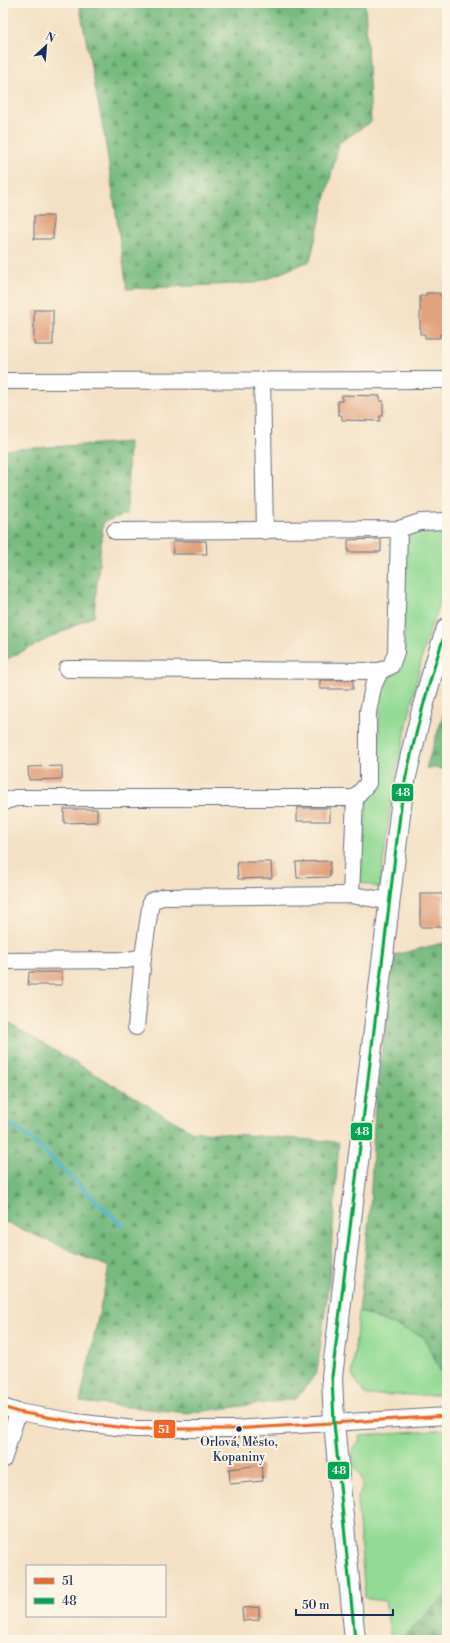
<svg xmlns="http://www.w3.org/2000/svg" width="450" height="1643" viewBox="0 0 450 1643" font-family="'Libre Bodoni',serif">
  <defs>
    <pattern id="forest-firs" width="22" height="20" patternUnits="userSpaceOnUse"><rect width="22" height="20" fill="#76ba7e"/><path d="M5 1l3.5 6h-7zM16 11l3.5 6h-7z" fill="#60986a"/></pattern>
  </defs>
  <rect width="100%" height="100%" fill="#fcf5e5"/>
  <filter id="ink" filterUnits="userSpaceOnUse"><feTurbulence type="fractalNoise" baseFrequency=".025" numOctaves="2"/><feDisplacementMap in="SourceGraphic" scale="8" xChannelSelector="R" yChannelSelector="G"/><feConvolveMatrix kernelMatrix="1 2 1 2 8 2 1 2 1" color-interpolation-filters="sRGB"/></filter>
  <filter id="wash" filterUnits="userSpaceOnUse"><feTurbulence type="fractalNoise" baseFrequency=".012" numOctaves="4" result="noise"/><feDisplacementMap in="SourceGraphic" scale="16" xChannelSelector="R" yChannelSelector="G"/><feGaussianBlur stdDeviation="0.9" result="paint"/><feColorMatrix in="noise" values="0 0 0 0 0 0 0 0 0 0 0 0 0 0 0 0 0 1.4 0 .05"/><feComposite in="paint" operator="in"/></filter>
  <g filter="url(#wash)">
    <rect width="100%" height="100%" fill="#f4e1c5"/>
    <!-- grass -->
    <g fill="#93da94" stroke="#578479">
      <polygon points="447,528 447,584 425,644 406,729 392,794 380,888 360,882 367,799 377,774 381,691 404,657 405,542 411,533"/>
      <polygon points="359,1311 425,1337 447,1385 447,1395 366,1395 352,1375"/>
      <path d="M 447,1430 L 447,1594 L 400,1640 L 391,1640 L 385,1601 L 368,1599 L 365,1597 L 357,1499 C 365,1485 364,1477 353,1466 C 353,1456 350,1445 360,1441 L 359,1436 Z"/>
    </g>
    <!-- forest -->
    <g fill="url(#forest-firs)" stroke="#48746e">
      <polygon points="79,3 365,3 371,122 339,143 310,261 256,283 127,289 105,139"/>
      <polygon points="129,442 127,514 103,522 94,616 5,660 3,662 3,450"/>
      <polygon points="447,703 447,769 426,768"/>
      <polygon points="447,942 447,1385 424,1337 359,1311 370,1209 375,1107 394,955"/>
      <polygon points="3,1020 191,1131 339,1142 329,1282 317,1372 296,1399 189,1413 80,1402 109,1267 3,1221"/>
      <polygon points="447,1594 447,1640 400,1640"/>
    </g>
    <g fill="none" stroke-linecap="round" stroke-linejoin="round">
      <!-- stream -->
      <polyline stroke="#4db3cb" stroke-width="4" points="3,1120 24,1133 123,1226"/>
    </g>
    <g id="blocks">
      <!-- building -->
      <g fill="#e1a27e">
        <rect x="34" y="216" width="19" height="23"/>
        <polygon points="426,293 440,293 440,296 445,296 445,334 440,334 440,338 425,338 425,334 420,334 420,296 426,296"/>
        <rect x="34" y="310" width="19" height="35"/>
        <polygon points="342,395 380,396 380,401 383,401 383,416 380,416 380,421 342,420 342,415 338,415 338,401 342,401"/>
        <polygon points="381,539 381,552 348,552 348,540"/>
        <polygon points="173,541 206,541 207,554 173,554"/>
        <rect x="320" y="680" width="33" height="9"/>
        <polygon points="62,766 62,779 29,780 28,767"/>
        <rect x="297" y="808" width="33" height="13"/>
        <polygon points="64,809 97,809 97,822 64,823"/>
        <polygon points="330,861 330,877 297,878 296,862"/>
        <polygon points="237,862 271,862 272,878 238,879"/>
        <rect x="420" y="894" width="23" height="33"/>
        <polygon points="29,972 62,972 62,985 28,985"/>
        <polygon points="261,1465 263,1481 230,1484 229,1469"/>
        <polygon points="259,1607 259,1620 243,1621 242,1608"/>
      </g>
    </g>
  </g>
  <g filter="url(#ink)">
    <use href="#blocks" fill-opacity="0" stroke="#676d82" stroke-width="1"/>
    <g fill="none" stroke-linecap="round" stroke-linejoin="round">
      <defs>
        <g id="minor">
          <polyline points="262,380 265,531"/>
          <polyline points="3,381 447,380"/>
          <polyline points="115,531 399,529 420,522 447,521"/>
          <polyline points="67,669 380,671 391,666 396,652 399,529"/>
          <polyline points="3,803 5,801 16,798 355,798"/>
          <polyline points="351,895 355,798 368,783 368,712 373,687 380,671"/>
          <polyline points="3,961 127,960 143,957"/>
          <polyline points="136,1027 143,957 151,901 163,897 351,895 389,901"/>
          <polyline points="3,1407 18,1412 76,1422 134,1429 233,1429 447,1416"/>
          <polyline points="3,1460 18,1412"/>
        </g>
        <path id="major" d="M 355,1640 L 334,1423 L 332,1377 L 403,790 C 415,735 428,681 447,628"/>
      </defs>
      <!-- minor casing -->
      <use href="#minor" stroke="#676d82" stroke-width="18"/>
      <!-- major casing -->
      <use href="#major" stroke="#676d82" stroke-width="22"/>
      <!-- minor -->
      <use href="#minor" stroke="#fff" stroke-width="16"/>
      <!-- major -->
      <use href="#major" stroke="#fff" stroke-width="20"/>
      <defs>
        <polyline id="bus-1" points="3,1407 18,1412 76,1422 134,1429 233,1429 447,1416"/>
        <path id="bus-2" d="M 355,1640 L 334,1423 L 332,1377 L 403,790 C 415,735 428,681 447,628"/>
      </defs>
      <!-- bus-1 casing -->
      <use href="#bus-1" stroke="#fcf5e5" stroke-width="6"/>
      <!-- bus-2 casing -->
      <use href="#bus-2" stroke="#fcf5e5" stroke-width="6"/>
      <!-- bus-1 -->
      <use href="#bus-1" stroke="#f26522" stroke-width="3"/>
      <!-- bus-2 -->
      <use href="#bus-2" stroke="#00a651" stroke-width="3"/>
    </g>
  </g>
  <!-- markers -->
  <circle fill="#1b2f5e" stroke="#fcf5e5" stroke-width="1.5" cx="239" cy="1429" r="3.5"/>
  <g text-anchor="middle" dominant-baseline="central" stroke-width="4" stroke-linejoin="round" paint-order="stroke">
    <!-- bus labels -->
    <g font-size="12" fill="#1b2f5e" stroke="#fcf5e5">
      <text x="239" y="1442">Orlová, Město,<tspan x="239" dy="15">Kopaniny</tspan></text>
    </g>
  </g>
  <g stroke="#fcf5e5" stroke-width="1.5">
    <rect x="391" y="783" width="23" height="19" rx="4" fill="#00a651"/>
    <rect x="350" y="1122" width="23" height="19" rx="4" fill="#00a651"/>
    <rect x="153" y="1419" width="23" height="20" rx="4" fill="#f26522"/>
    <rect x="327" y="1461" width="23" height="19" rx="4" fill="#00a651"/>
  </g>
  <g font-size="11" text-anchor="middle" font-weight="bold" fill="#fff">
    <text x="403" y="796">48</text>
    <text x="362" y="1135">48</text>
    <text x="164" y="1433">51</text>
    <text x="339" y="1474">48</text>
  </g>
  <!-- margin -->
  <rect width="450" height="1643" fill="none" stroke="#fcf5e5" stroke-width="16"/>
  <!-- legend -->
  <rect x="26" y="1565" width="140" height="52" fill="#fcf5e5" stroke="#a2a6af"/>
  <rect x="34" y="1578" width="20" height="6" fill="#f26522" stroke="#a2a6af"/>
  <text x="62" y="1585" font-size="12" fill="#1b2f5e">51</text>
  <rect x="34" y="1598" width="20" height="6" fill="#00a651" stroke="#a2a6af"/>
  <text x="62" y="1605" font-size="12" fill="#1b2f5e">48</text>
  <!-- north arrow -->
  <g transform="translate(46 46) rotate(26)" stroke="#fcf5e5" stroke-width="3" paint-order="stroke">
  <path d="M0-3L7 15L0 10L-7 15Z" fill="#1b2f5e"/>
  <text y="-6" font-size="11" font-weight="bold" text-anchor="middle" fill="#1b2f5e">N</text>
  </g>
  <!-- scale -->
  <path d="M296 1609v6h97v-6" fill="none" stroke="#1b2f5e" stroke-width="2"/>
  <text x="302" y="1609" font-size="12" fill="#1b2f5e" stroke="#fcf5e5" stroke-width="3" paint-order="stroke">50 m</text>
</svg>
